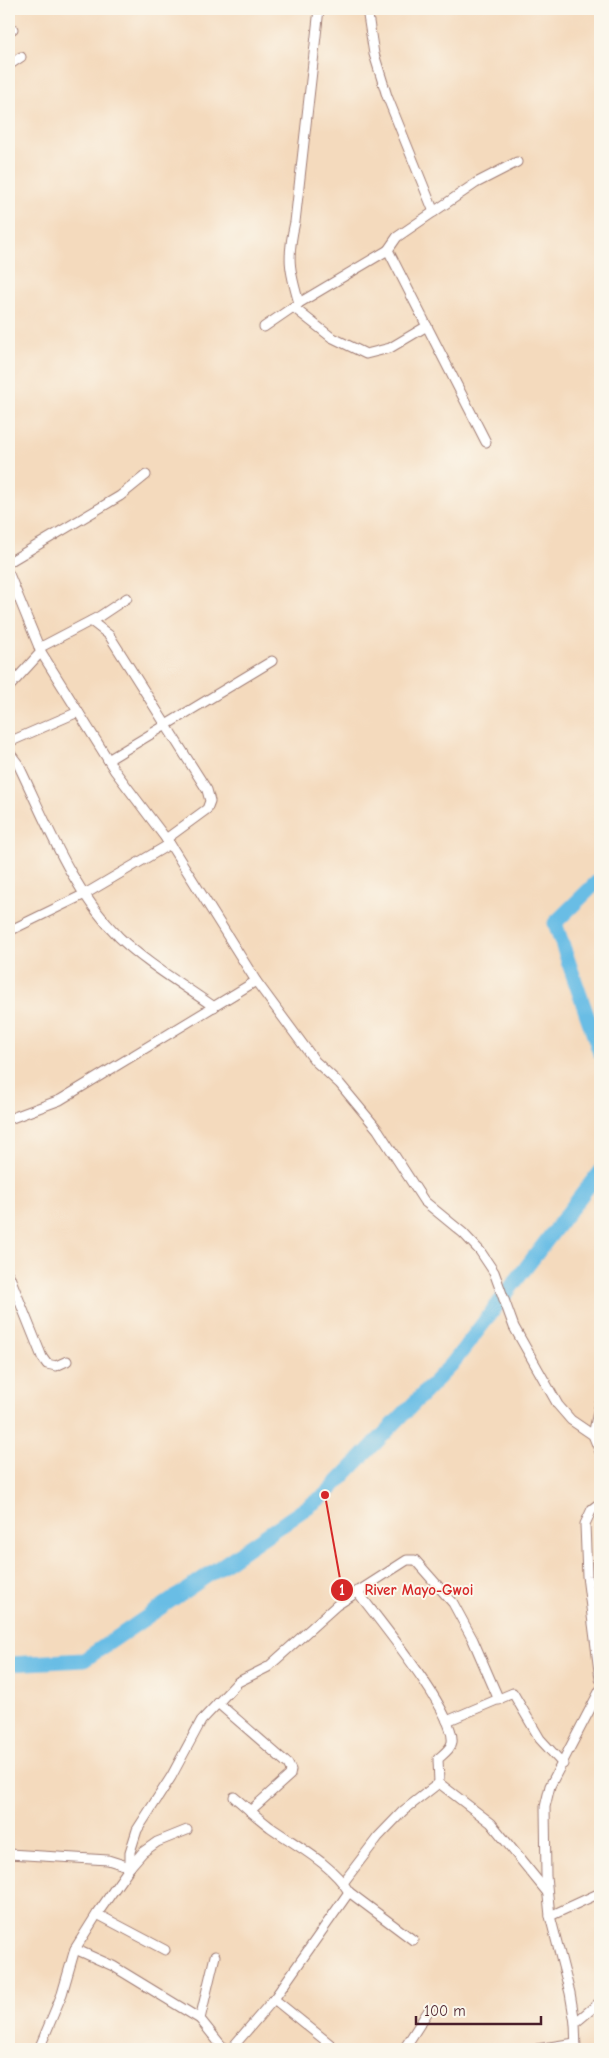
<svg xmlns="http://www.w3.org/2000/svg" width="609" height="2058" viewBox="0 0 609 2058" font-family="'Comic Neue',sans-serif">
  <rect width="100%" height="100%" fill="#fbf7ec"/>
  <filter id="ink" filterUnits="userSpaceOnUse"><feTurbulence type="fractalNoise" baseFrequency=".02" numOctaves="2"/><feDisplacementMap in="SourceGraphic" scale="10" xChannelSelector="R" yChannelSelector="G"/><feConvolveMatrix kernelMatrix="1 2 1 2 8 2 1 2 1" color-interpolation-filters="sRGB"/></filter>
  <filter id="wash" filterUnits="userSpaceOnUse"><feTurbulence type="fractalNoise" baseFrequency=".0096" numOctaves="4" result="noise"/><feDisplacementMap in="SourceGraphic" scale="20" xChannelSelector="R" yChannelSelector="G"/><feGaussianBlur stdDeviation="1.12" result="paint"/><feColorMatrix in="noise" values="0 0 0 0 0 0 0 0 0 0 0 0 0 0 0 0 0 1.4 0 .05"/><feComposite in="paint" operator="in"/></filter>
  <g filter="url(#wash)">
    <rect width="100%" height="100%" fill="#f4dabd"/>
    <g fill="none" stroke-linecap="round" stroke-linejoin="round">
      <!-- river -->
      <g stroke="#69bde5" stroke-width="15">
        <polyline points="600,879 555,923 600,1053"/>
        <polyline points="9,1664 84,1660 325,1495 452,1364 600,1171"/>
      </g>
    </g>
  </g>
  <g filter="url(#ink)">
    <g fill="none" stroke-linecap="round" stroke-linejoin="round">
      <defs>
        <g id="minor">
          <polyline points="367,9 374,54 387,96 434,212"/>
          <polyline points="9,30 13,29"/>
          <polyline points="9,65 21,57"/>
          <polyline points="388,250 486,442"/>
          <polyline points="299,303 388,250 397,237 476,183 517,162"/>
          <polyline points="293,307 331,337 366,354 390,348 427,326"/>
          <path d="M 264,327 L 299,303 C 289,269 287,257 295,222 L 319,9"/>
          <polyline points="9,562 120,496 146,475"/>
          <polyline points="9,574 41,652 115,771 170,844 256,981 315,1061 340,1084 378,1130 424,1201 463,1233 480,1251 494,1272 514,1327 558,1405 571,1420 593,1435 600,1452"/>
          <polyline points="91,621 109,635 207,790 210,801 207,809 166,839"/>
          <polyline points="39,648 100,616 127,598"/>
          <polyline points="9,687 41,652"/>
          <polyline points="9,742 78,712"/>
          <path d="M 9,752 L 18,764 C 47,824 71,889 119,937 C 147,964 182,984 214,1007"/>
          <polyline points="108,760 272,661"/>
          <polyline points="9,931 85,894 170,844"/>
          <polyline points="9,1119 60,1100 256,981"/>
          <polyline points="9,1275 42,1357 47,1364 56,1366 67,1361"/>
          <polyline points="593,1435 600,1403"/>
          <polyline points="600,1503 592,1509 585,1524 587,1576 600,1679"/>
          <path d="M 357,1591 C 377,1618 456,1713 452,1742 C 451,1749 443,1754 438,1759 L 439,1783 L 491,1823 L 547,1892"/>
          <polyline points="218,1703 288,1764 291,1770 290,1775 250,1811"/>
          <polyline points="447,1721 513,1693 540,1739 563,1764"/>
          <path d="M 234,1797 C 246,1807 258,1818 270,1827 C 297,1846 332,1864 349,1892 L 413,1940"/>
          <polyline points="9,1854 108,1860 130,1867"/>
          <polyline points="130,1867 130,1852 137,1830 171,1777 201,1721 238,1682 268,1667 337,1605 407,1560 415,1560 453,1603 473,1640 499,1700"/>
          <polyline points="343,1883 378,1837 403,1811 439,1783"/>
          <polyline points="97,1914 165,1950"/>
          <polyline points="550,1916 600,1893"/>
          <polyline points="75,1949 113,1966 200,2019 224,2049"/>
          <polyline points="274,1999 336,2049"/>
          <polyline points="200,2019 215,1956"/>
          <polyline points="575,2023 600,2002"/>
          <polyline points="39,2049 62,1994 75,1949 97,1914 130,1867 143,1852 157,1842 187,1830"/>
          <polyline points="231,2049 274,1999 349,1892"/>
          <polyline points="404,2049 429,2010"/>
          <polyline points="537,2049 575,2043"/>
          <polyline points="576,2049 575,2023 570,1993 550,1916 546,1876 545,1807 550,1786 600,1690"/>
        </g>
      </defs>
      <!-- minor casing -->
      <use href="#minor" stroke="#9f7c74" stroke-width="11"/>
      <!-- minor -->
      <use href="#minor" stroke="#fff" stroke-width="9"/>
    </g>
  </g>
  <!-- callouts -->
  <path fill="none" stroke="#d62828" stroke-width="2" d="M325 1495L342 1590"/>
  <g fill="#d62828" stroke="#fbf7ec" stroke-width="2">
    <circle cx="325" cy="1495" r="5"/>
    <circle cx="342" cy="1590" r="12"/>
  </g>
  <g font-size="15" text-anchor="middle" font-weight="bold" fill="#fff">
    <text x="342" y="1595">1</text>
  </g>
  <g font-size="15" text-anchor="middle" font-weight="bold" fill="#d62828" stroke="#fbf7ec" stroke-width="4" stroke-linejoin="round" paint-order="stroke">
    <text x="419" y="1595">River Mayo-Gwoi</text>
  </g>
  <!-- margin -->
  <rect width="609" height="2058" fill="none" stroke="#fbf7ec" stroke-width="30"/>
  <!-- scale -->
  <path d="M416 2016v8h125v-8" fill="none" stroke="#4a1f2b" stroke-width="2.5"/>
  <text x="424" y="2016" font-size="15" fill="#4a1f2b" stroke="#fbf7ec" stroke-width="4" paint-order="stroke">100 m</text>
</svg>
